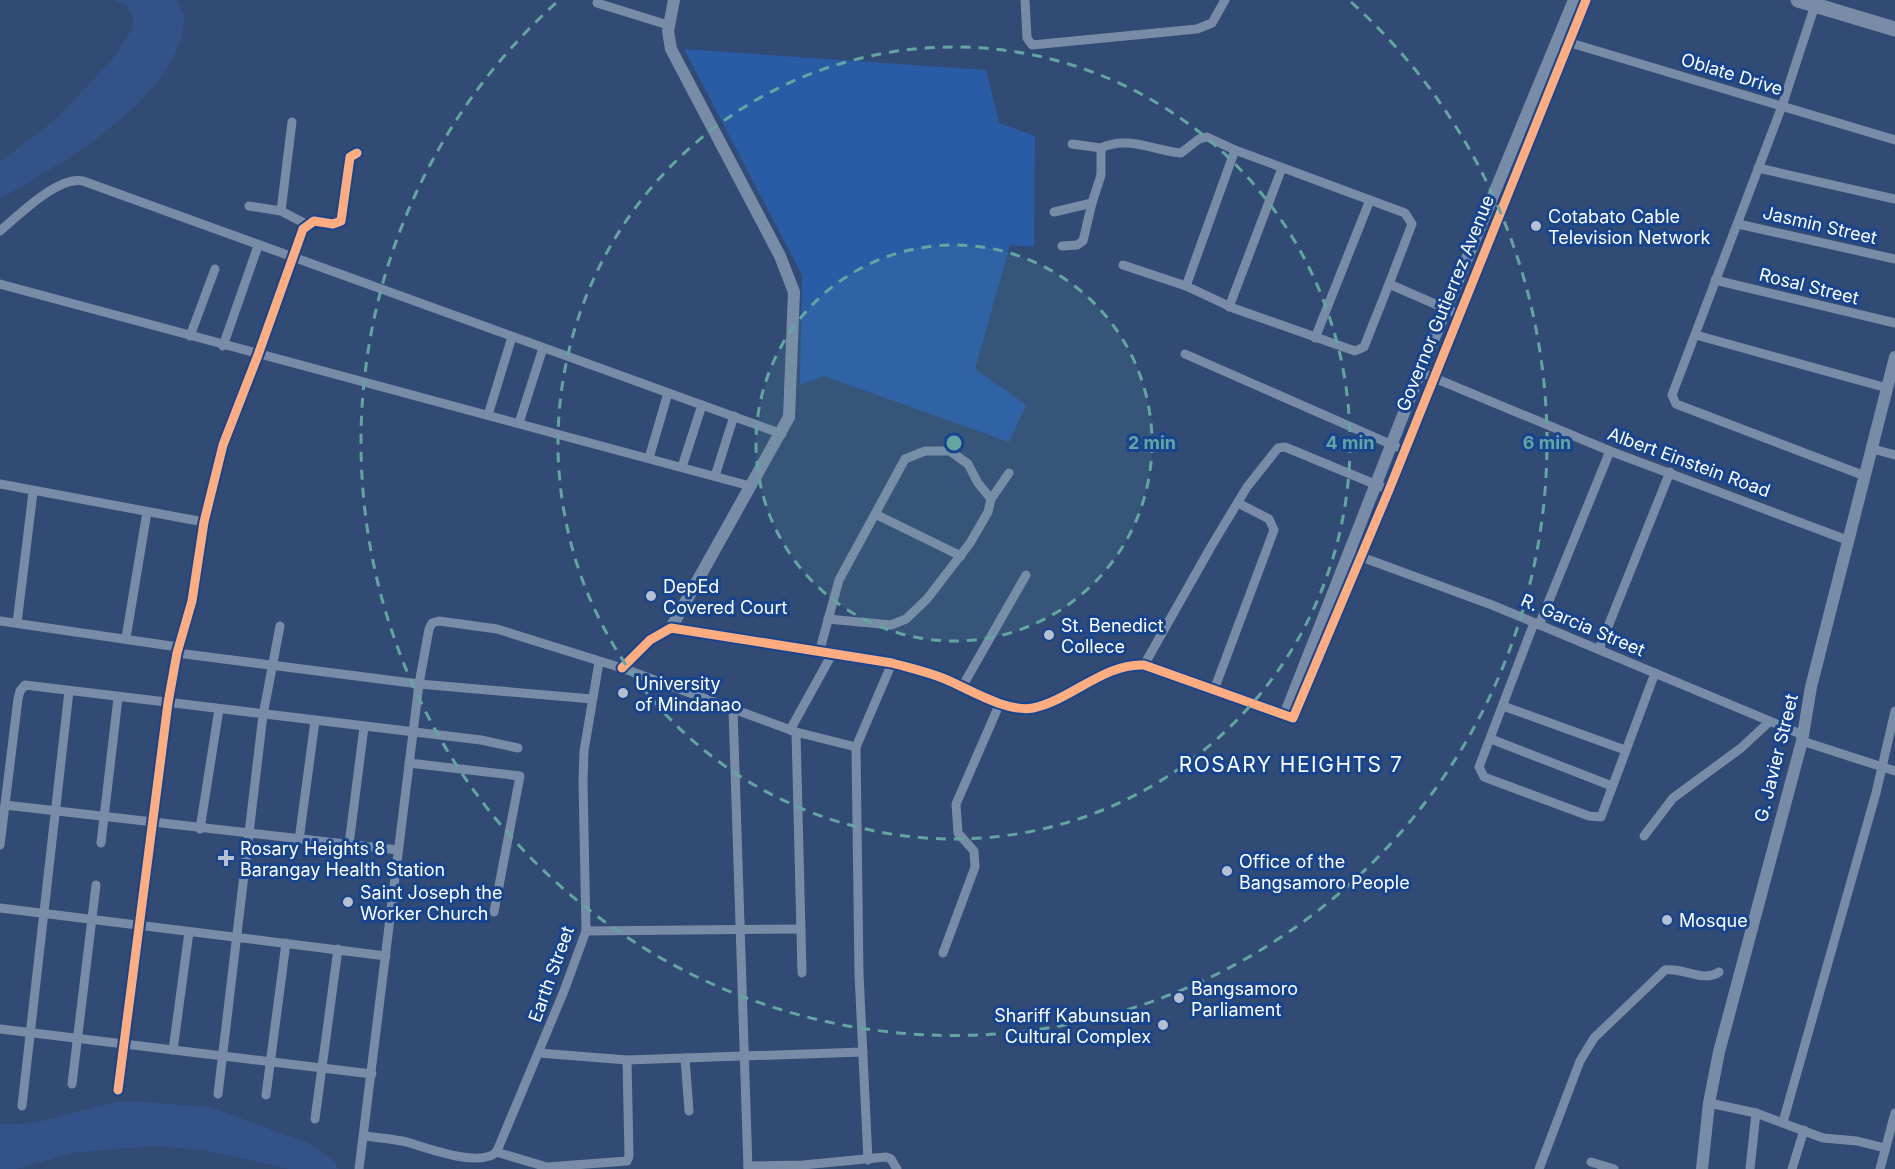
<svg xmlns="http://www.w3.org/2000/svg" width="1895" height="1169" viewBox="0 0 1895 1169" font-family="Inter,sans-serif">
  <rect width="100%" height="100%" fill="#324b74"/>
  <!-- green -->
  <polygon fill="#2a5ba5" points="684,49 986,70 999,123 1035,136 1034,247 1010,245 975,369 1026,405 1009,442 824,376 800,385 802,275"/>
  <!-- water -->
  <g fill="#325288">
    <path d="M 113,0 L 177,0 C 180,7 185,15 184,22 C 176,100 61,164 0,199 L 0,162 L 55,120 L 112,60 L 133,28 L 132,14 L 125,4 Z"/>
    <path d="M 129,1101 L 210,1107 L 308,1143 L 335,1162 L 338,1169 L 289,1169 L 204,1150 L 154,1146 L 71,1153 L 16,1169 L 0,1169 L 0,1124 C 45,1128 85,1104 129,1101 Z"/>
  </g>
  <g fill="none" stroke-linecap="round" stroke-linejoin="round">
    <!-- minor -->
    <g stroke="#798ca7" stroke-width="9">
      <polyline points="1025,0 1027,38 1032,45 1197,29 1212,23 1225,0"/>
      <polyline points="597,3 668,25"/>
      <polyline points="1815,5 1782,106 1672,395 1676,404 1865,476"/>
      <polyline points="1564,41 1895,140"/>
      <polyline points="1072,144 1101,148"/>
      <polyline points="1235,150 1186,286 1233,308 1355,351 1364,347 1389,284"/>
      <polyline points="1758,168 1895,199"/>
      <polyline points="249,206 281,211 306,224"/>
      <polyline points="281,211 292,122"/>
      <path d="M 1054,212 L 1092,203 L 1101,175 L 1101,148 C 1127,135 1155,151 1181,153 L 1199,139 L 1207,137 L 1235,150 L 1405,213 L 1412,224 L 1389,284 L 1458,314"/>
      <polyline points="1738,224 1895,259"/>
      <path d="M 0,231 C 19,215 59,175 83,181 L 782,434"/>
      <polyline points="1062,246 1077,245 1083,241 1092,203"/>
      <polyline points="1123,265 1186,286"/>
      <polyline points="1715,280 1895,323"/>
      <polyline points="0,284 750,486"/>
      <polyline points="1229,307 1282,168"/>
      <polyline points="1696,335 1887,388"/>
      <polyline points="190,336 215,269"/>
      <polyline points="1315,338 1370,200"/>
      <polyline points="223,346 258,246"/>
      <polyline points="1185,354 1397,447"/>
      <polyline points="1420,372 1610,451 1847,540"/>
      <polyline points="488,415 512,337"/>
      <polyline points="519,423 543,348"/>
      <polyline points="1873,449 1895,455"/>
      <polyline points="649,458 668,393"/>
      <polyline points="682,467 702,405"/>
      <polyline points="715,476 734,416"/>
      <polyline points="0,484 204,522"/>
      <polyline points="875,514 961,556"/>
      <polyline points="1356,555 1492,605 1803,735"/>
      <polyline points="828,619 891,625 906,619 927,599 970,543 988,512 991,499 1009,473"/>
      <polyline points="0,621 178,647"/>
      <polyline points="17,623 33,492"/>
      <polyline points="1534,623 1479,767 1484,777 1589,816 1601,817 1655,673"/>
      <polyline points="1539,625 1610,451"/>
      <polyline points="126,638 147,512"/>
      <polyline points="1599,649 1670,472"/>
      <polyline points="177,653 419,684 592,699"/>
      <polyline points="819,653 839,580 905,459 925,451 950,451 968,464 978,483 991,499"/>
      <polyline points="1144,665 1212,545 1247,487 1278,448 1285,447 1389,490"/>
      <polyline points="622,668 650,640 671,628"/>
      <polyline points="962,687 1026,575"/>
      <polyline points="1214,690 1274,530 1269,519 1238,503"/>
      <polyline points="1503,706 1625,750"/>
      <polyline points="733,709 748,1169"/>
      <polyline points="790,730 831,656"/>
      <polyline points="796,732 802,973"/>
      <polyline points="1491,739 1612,786"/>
      <polyline points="1802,741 1895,771"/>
      <polyline points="409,763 520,776 494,912"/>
      <polyline points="5,805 398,850"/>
      <polyline points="200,829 219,709"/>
      <polyline points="1644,836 1673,798 1741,748 1769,722"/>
      <polyline points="299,840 315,721"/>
      <polyline points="101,843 118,698"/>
      <polyline points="349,844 364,727"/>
      <polyline points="0,845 18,699 20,691 25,685 481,740 518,748"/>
      <polyline points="0,908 386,956"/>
      <polyline points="586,931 801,929"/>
      <polyline points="943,953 975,867 974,851 958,833 956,804 1000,703"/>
      <polyline points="0,1029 372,1074"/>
      <polyline points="173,1050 189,932"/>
      <polyline points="539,1053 627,1060 863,1052"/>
      <polyline points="685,1058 689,1111"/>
      <polyline points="72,1084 96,885"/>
      <polyline points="118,1090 168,703 177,653 192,601 204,522 223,445 258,355 303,229 314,221 333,224 341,221 350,157 357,153"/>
      <polyline points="218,1094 263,715 280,626"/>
      <polyline points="266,1095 286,943"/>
      <polyline points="1709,1103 1756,1113 1823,1138 1857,1141 1885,1148"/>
      <polyline points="22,1106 69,691"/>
      <polyline points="315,1119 338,949"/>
      <polyline points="1783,1122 1876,793 1895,711"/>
      <path d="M 365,1136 C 379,1138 393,1139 407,1142 C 427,1148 483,1169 497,1151 L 564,991 L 586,931 L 583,781 L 584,751 L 599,662"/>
      <polyline points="496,1152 547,1167 627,1161 629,1156 627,1060"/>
      <polyline points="868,1160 859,974 856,747 892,663"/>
      <polyline points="1591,1162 1614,1169"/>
      <polyline points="748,1166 803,1165 886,1157 891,1159 897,1169"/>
      <polyline points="359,1169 419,684 429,629 432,623 439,621 497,629 622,668 796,732 856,747"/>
      <path d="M 1539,1169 L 1580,1061 L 1594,1038 L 1665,970 C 1683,967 1704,983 1719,972"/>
      <polyline points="1750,1169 1756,1113"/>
      <polyline points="1792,1169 1804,1130"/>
      <polyline points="1880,1169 1895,1113"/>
    </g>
    <!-- tertiary -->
    <g stroke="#798ca7" stroke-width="12">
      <path d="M 674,0 L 668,31 L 671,49 L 780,256 L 794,292 L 789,417 L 671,628 L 892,663 C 910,668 928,672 945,679 C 969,689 1007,713 1033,708 C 1071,700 1104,663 1144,665 L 1293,718 L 1389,490 L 1586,0"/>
      <polyline points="1285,715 1420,372 1574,0"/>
      <polyline points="1702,1169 1709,1103 1719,1052 1802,741 1811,687 1895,357"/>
    </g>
    <!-- primary -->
    <polyline stroke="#798ba6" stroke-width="15" points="1798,0 1895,29"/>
    <defs>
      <g id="cycleway">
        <path d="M 622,668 L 650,640 L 671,628 L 892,663 C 910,668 928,672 945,679 C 969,689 1007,713 1033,708 C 1071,700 1104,663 1144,665 L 1293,718 L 1389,490 L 1586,0"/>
        <polyline points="118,1090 168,703 177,653 192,601 204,522 223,445 258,355 303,229 314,221 333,224 341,221 350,157 357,153"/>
      </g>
    </defs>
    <!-- cycleway casing -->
    <use href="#cycleway" stroke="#17448f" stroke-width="13"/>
    <!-- cycleway -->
    <use href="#cycleway" stroke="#ffac80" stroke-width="9"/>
  </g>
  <!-- distance rings -->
  <circle cx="954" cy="443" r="198" fill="#63a6a1" fill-opacity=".12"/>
  <g fill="none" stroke="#63a6a1" stroke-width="3" stroke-dasharray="10 8">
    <circle cx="954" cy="443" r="198"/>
    <circle cx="954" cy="443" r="396"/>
    <path d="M1351 2A593 593 0 1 1 557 2"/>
  </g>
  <!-- markers -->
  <g fill="#b7c0ce" stroke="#17448f" stroke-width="2">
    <circle cx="1536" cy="226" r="6"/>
    <circle cx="651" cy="596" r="6"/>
    <circle cx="1049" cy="635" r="6"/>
    <circle cx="623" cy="693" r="6"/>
    <path d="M223 849h6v6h6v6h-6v6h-6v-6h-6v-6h6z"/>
    <circle cx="1227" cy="871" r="6"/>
    <circle cx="348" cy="902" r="6"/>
    <circle cx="1667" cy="920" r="6"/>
    <circle cx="1179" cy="998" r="6"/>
    <circle cx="1163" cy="1025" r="6"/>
  </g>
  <g text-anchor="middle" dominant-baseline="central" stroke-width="6" stroke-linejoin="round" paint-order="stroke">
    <!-- street labels -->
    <g font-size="18" fill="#fff" stroke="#17448f">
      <text transform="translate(1732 74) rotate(17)">Oblate Drive</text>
      <text transform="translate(1820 225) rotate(13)">Jasmin Street</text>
      <text transform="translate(1809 286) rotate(14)">Rosal Street</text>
      <text transform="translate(1445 303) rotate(-68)">Governor Gutierrez Avenue</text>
      <text transform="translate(1689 462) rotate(20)">Albert Einstein Road</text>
      <text transform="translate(1583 625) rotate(23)">R. Garcia Street</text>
      <text transform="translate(1776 758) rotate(-76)">G. Javier Street</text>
      <text transform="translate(551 974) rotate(-70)">Earth Street</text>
    </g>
    <!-- poi labels -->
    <g font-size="18" fill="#fff" stroke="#17448f" text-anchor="start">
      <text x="1548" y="216">Cotabato Cable<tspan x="1548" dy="21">Television Network</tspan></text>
      <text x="663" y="586">DepEd<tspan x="663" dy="21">Covered Court</tspan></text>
      <text x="1061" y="625">St. Benedict<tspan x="1061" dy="21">Collece</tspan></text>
      <text x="635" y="683">University<tspan x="635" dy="21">of Mindanao</tspan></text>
      <text x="240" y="848">Rosary Heights 8<tspan x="240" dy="21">Barangay Health Station</tspan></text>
      <text x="1239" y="861">Office of the<tspan x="1239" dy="21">Bangsamoro People</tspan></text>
      <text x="360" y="892">Saint Joseph the<tspan x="360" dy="21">Worker Church</tspan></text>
      <text x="1679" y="920">Mosque</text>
      <text x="1191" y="988">Bangsamoro<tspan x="1191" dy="21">Parliament</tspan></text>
      <text x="1151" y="1015" text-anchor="end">Shariff Kabunsuan<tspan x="1151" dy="21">Cultural Complex</tspan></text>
    </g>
    <!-- quarter labels -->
    <g font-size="21" letter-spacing="1.5" fill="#fff" stroke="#17448f">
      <text x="1291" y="764">ROSARY HEIGHTS 7</text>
    </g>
  </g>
  <circle cx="954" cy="443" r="9" fill="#63a6a1" stroke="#17448f" stroke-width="3"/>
  <g font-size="18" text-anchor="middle" font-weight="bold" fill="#63a6a1" stroke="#17448f" stroke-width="6" stroke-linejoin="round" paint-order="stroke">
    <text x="1152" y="449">2 min</text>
    <text x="1350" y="449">4 min</text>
    <text x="1547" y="449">6 min</text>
  </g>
</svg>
